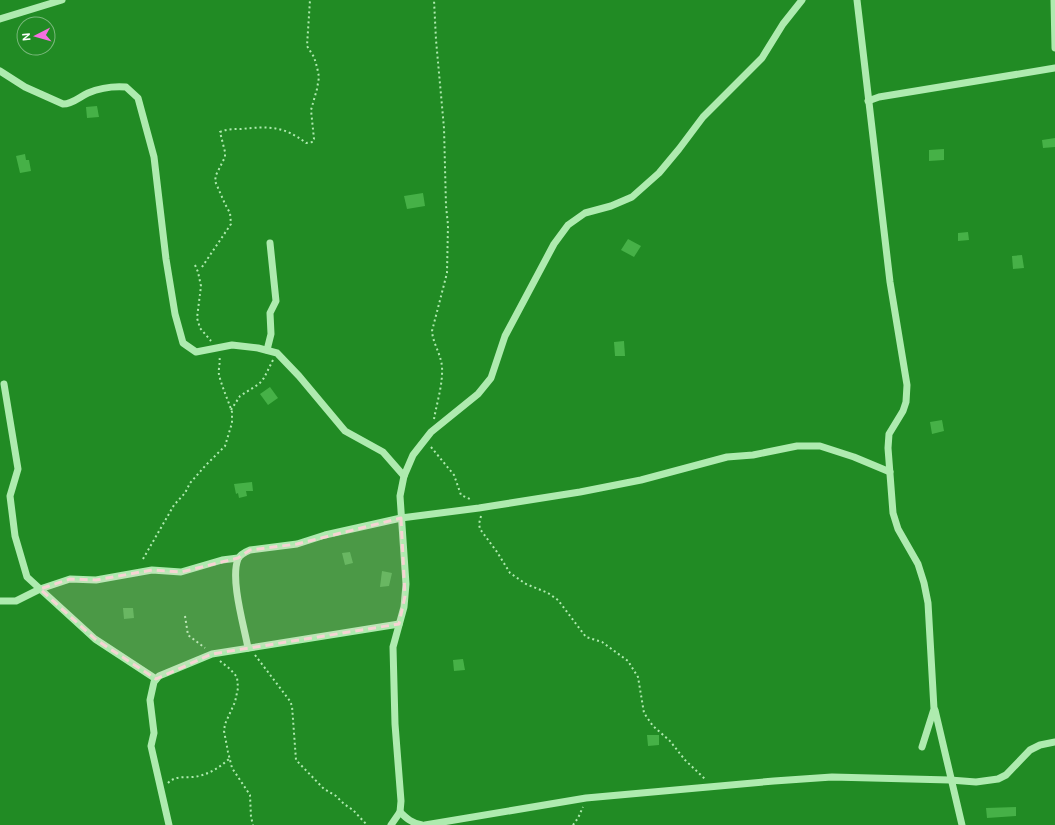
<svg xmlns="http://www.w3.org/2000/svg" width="1055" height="825" viewBox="0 0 1055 825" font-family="'DM Sans',sans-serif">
  <rect width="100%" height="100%" fill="#218b24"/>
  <!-- building -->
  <g fill="#46b147">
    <polygon points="97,106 99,117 87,118 86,107"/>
    <polygon points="1055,138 1055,147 1043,148 1042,140"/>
    <polygon points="944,149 944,160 929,161 929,150"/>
    <polygon points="25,154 26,160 29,160 31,171 20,173 16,156"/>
    <polygon points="423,193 425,206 407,209 404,196"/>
    <polygon points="968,232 969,240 958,241 958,233"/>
    <polygon points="628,239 641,246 634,257 621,250"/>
    <polygon points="1022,255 1024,268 1013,269 1012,256"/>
    <polygon points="624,341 625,356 615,356 614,342"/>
    <polygon points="270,387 278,398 268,405 260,394"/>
    <polygon points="942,420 944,431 932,434 930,422"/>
    <polygon points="252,482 253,491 246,491 247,496 239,498 238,493 236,494 234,484"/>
    <polygon points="350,552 353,563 345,565 342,553"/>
    <polygon points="382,571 392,573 389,586 380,587"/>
    <polygon points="123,608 133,608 134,618 124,619"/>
    <polygon points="463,659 465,670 454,671 453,660"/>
    <polygon points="647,735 659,735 659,745 648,746"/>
    <polygon points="1016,807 1016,816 987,818 986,808"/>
  </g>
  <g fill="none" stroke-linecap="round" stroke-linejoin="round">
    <!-- path -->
    <g stroke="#aeebaf" stroke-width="2" stroke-dasharray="2 3" stroke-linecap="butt">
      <polyline points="195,265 198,272 201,286 197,318 200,328 211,341"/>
      <path d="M 202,267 L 231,224 L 230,213 L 225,204 L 215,181 L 216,175 L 225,157 L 225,152 L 220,132 C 226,129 234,129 241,129 C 269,126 284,126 306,143 L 313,142 L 314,139 L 311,110 L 317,89 L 319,77 L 317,67 L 314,57 L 307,46 L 310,0"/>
      <polyline points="231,410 240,396 259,384 264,378 273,360"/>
      <path d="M 434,419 C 437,402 443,384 442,367 C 441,354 433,344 432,331 L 447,273 L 448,225 L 446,206 L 444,128 L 436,40 L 434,0"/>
      <polyline points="431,447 454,475 461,495 472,500"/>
      <polyline points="481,516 479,524 480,529 497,552 510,573 526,584 548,593 558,600 586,637 602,642 628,661 638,677 644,713 653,726 670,741 685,760 705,779"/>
      <path d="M 143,559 L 174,505 L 185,493 L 190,483 L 205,466 L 225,446 L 232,423 L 232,412 C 228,400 222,387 219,375 C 218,368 221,362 219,355"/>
      <polyline points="185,616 188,635 205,648"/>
      <polyline points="255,655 290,701 292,706 296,760 324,789 336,796 344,804 353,810 367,825"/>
      <polyline points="220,661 230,669 237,677 238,688 235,702 225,724 224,731 228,752 232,768 250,795 251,817 253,825"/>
      <path d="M 168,783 C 176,774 189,779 199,776 C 211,773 220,767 229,759"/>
      <polyline points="573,825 578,818 583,807"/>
    </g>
    <!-- minor -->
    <g stroke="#aeebaf" stroke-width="7">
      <polyline points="857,0 890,282 907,385 906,402 903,411 889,434 888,448 893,513 898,529 918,564 924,583 928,603 934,709 922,747"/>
      <polyline points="1054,0 1055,48"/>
      <polyline points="0,19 62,0"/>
      <path d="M 0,71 L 25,87 L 63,104 C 73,104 79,97 88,93 C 100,88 113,86 126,87 L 138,98 L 154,157 L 166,259 L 175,314 L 183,343 L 196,352 L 232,345 L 258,348 L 277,353 L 299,376 L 345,431 L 383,452 L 404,476"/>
      <polyline points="868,101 879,97 1055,68"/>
      <polyline points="267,350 271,334 270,313 276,301 270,243"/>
      <polyline points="4,384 18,469 10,496 15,536 27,577 95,639 156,679"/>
      <polyline points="0,601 16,601 40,589 70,579 96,580 152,570 181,572 222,560 238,558"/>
      <path d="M 248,648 C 244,626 230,579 238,559 C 240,555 245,552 250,550 L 297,544 L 325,535 L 401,518 L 479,508 L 580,492 L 641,480 L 727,457 L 753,455 L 797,446 L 820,446 L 854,457 L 890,472"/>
      <polyline points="935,710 962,825"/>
      <path d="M 400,812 C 407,819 412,823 422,825"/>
      <polyline points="169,825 151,746 154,733 150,700 154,682 159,676 212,654 399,624"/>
      <polyline points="391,825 400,812 401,801 395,724 393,647 404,607 406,584 400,496 404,476 413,455 431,432 478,394 491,378 505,336 554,244 568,225 585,213 611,206 632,197 659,173 679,149 703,117 762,58 783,24 802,0"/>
      <polyline points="425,825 586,798 774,781 832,777 950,780 976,782 998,779 1006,775 1030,750 1040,745 1055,742"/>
    </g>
  </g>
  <!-- marked area -->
  <path fill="#f7d4d4" fill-opacity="0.2" stroke="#f7d4d4" stroke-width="3" stroke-dasharray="8 5" stroke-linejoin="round" d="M 401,518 L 405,596 L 399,624 L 212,654 L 156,679 L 95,639 L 40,589 L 70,579 L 96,580 L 152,570 L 181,572 L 238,558 L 250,550 L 297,544 Z"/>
  <!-- north arrow -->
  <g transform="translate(36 36) rotate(264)"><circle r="19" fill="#218b24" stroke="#7ab97c"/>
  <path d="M0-3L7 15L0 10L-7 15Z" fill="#f770e0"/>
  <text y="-6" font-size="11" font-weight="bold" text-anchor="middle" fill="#ffffff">N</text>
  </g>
</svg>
